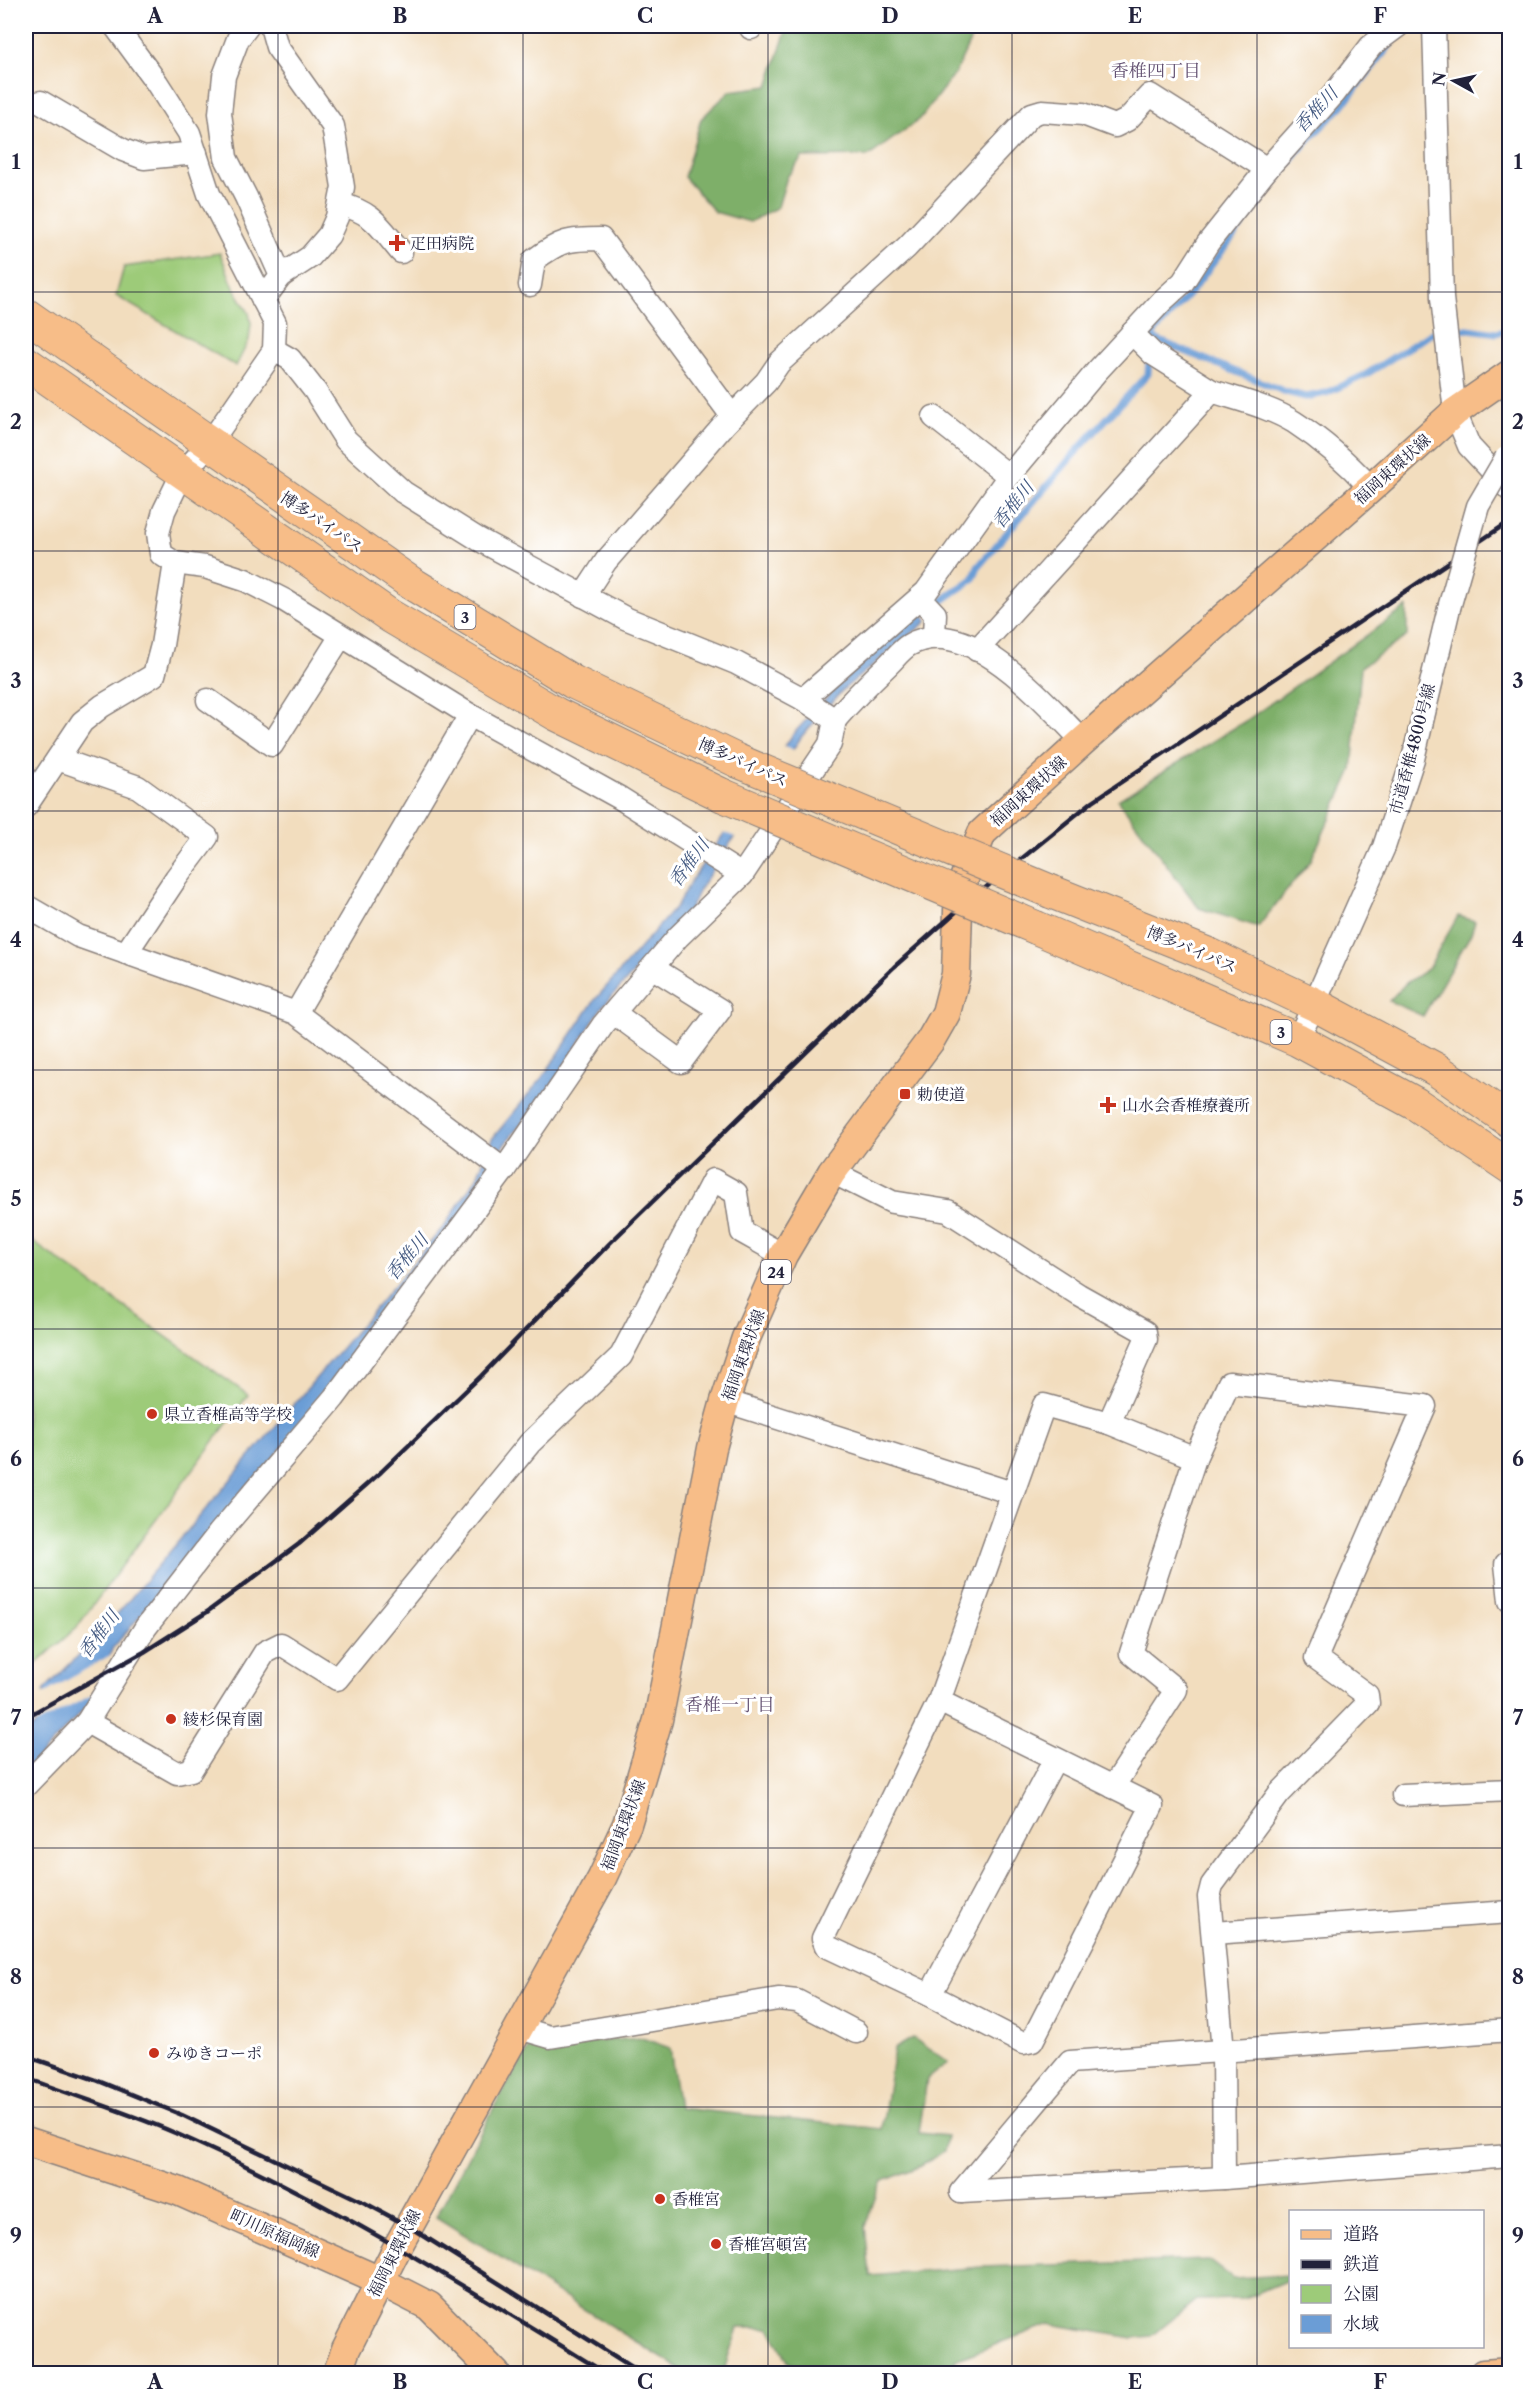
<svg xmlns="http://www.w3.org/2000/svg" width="1535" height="2399" viewBox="0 0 1535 2399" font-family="'Libre Caslon Text','Noto Serif JP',serif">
  <rect width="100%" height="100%" fill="#fff"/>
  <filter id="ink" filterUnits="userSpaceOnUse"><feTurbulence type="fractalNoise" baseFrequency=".0167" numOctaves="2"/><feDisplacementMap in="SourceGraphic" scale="12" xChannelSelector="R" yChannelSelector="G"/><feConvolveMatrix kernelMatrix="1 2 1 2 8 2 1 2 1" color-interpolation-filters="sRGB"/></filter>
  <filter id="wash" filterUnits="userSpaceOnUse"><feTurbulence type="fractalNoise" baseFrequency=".008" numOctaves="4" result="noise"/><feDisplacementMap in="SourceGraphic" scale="24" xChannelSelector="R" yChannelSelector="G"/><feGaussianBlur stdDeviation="1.35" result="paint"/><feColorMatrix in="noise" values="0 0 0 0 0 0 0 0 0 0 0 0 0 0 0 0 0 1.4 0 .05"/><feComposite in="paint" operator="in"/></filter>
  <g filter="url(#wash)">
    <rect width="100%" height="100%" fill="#f2ddbe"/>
    <!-- green -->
    <g fill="#9dcb79" stroke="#60765a" stroke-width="1.5">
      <polygon points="220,253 234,288 249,313 251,323 249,340 236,366 116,296 124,267"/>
      <polygon points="26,1237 248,1395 77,1627 26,1673"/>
    </g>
    <!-- forest -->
    <g fill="#7eaf69" stroke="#506852" stroke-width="1.5">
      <polygon points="786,26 977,26 955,73 920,119 869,156 802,157 787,177 778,207 750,222 715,212 684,177 701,119 730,91 768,86 786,31"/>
      <polygon points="1407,607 1407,636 1361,667 1352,770 1311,860 1258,927 1199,908 1118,800 1247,720"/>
      <polygon points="1458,916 1475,921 1471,934 1423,1016 1389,1001 1406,983 1428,969"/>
      <polygon points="642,2038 670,2048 679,2108 882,2129 894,2049 913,2038 948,2062 927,2079 919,2133 947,2136 944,2151 921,2166 881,2182 865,2226 870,2276 982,2267 1209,2260 1233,2278 1290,2275 1290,2279 1243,2299 1196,2300 1152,2336 1133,2338 1050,2324 955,2360 957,2373 904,2373 901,2369 849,2373 789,2363 769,2328 738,2328 723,2373 686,2373 436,2217 500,2096 531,2046"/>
    </g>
    <!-- water -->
    <polygon fill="#6b9dd6" stroke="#466088" stroke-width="1.5" points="921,612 927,621 845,688 802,736 699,890 687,915 602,1007 553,1084 504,1145 486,1183 320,1403 112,1649 100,1692 26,1771 26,1734 36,1724 45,1689 103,1631 445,1225 477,1177 492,1139 542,1078 594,1001 678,904 691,881 794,733 839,685"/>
    <!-- pier -->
    <g fill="#f2ddbe">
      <polygon points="782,745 796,751 737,838 722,831"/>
      <polygon points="114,1653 105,1688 27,1729 34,1723 40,1696"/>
    </g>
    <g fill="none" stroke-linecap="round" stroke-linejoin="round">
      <!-- stream -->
      <g stroke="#6b9dd6" stroke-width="7">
        <polyline points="1150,337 1286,392 1306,397 1326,393 1365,375 1432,333 1469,329 1497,333 1510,329"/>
        <polyline points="1150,344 1150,337 1190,293 1305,143 1342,106 1390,45"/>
        <polyline points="934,606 973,579 978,567 1074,454 1148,374 1149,358"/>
      </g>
    </g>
  </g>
  <g filter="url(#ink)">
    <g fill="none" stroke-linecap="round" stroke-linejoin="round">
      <defs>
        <g id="minor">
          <polyline points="115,26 157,83 189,133 209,194 275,323 274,350 210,443 182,474 164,511 158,533 161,554 175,563 205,567 245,580 284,600 470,715 620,798 742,875"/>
          <polyline points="248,26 238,39 224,76 220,113 226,158 246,197 281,276 263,300"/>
          <polyline points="271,26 277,47 333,126 343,187 337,217 329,235 310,257 281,276"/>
          <polyline points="1434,26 1442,298 1455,412 1469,446 1510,490"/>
          <polyline points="751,28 752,26"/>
          <polyline points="41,102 123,150 144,158 196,153"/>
          <path d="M 340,204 C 374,213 379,226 401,252"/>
          <path d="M 530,285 L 534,260 C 561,240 568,239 601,239 L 732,416"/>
          <polyline points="1132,333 1153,354 1212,391"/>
          <polyline points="934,417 1009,476"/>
          <polyline points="583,596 606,561 725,424 766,382 779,363 907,247 1032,114 1042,111 1083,114 1115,126 1127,120 1150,95 1267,169"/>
          <polyline points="920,598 935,614 934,636"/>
          <path d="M 977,650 L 1212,391 C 1239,400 1270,407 1294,422 C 1322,440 1349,464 1371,488"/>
          <polyline points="803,699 926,592 1009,476 1097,371 1162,301 1183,282 1208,243 1267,169 1334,94 1371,46 1398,26"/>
          <polyline points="208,700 272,745 341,636"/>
          <path d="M 835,720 C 852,700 870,682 889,664 C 895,658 902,649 909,645 C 968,611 1045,703 1083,741"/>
          <polyline points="58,759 138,787 207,837 176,878 126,953"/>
          <polyline points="26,806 82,722 102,706 154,675 162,645 175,563"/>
          <polyline points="26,906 78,936 296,1013 504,1170"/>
          <polyline points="296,1013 470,715"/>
          <polyline points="614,1013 681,1062 720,1010 653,968"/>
          <polyline points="1298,1040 1384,847 1413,759 1449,608"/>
          <polyline points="832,1172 892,1202 948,1211 1079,1295 1145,1332 1146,1339 1109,1423"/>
          <polyline points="725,1401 1012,1493"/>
          <polyline points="1510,1563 1506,1564 1510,1601"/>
          <polyline points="939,1701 1152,1806 1032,2041 1023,2043 930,1995 826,1946 823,1938 939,1701 1044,1405 1109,1423 1195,1458"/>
          <polyline points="87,1722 177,1773 191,1770 265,1652 281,1644 337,1679 530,1443 621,1356 713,1180 736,1193 742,1232 783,1255"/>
          <polyline points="26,1785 87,1722 146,1627 219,1533 334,1398 504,1170 603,1025 678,937 742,875 830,744 835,720 803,699 736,663 625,618 478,539 403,492 346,440 315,391 290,359 274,350"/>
          <polyline points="1113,1787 1176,1690 1131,1653 1195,1458 1229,1383 1425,1406 1316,1658 1367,1695 1368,1703 1279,1794 1212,1885 1209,1897 1223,2051 1224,2178"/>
          <polyline points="1403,1795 1510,1790"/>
          <polyline points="1213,1933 1510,1912"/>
          <polyline points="930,1995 1055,1759"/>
          <polyline points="519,2028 550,2037 778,1999 797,2001 856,2032"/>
          <polyline points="961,2192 1070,2062 1510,2030"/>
          <polyline points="961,2192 1224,2178 1510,2156"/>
        </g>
        <g id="major">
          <polyline points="26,2141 178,2191 380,2281 429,2306 496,2374"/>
          <polyline points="337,2374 346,2349 398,2246 602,1878 627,1824 658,1720 712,1448 725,1401 746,1338 783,1255 832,1172 930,1041 946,1013 956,974 958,910 964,879 982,833 1083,741 1371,488 1455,412 1510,374"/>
          <polyline points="1483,2374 1510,2372"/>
        </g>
        <g id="highway">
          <polyline points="26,315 411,583 573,682 738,761"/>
          <polyline points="26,363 390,616 556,714 722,795"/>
          <polyline points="1052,892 1210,955 1314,1004 1437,1070 1510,1121"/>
          <polyline points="1037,928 1298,1040 1416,1104 1510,1167"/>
        </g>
      </defs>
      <!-- minor casing -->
      <use href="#minor" stroke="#8a807c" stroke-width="25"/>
      <!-- major casing -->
      <use href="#major" stroke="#8a807c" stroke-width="31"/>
      <!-- highway casing -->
      <use href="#highway" stroke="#8a807c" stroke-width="35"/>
      <!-- minor -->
      <use href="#minor" stroke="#fff" stroke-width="22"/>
      <!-- major -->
      <use href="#major" stroke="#f7bd88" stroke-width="28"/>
      <!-- highway -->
      <use href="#highway" stroke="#f7bd88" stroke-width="33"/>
      <!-- rail -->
      <g stroke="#22223b" stroke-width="4.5">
        <polyline points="26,1717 144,1652 207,1612 299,1544 381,1472 481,1376 610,1243 894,967 958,910 1093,801 1510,521"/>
        <polyline points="26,2056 96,2080 182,2115 365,2203 408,2226 643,2374"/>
        <path d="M 26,2078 C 75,2096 126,2112 175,2133 C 326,2199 466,2287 607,2374"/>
      </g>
      <defs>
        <polyline id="minor-bridge" points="1449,608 1478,506 1506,458"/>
        <g id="highway-bridge">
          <polyline points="738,761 1052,892"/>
          <polyline points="722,795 1037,928"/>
        </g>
      </defs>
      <!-- minor-bridge casing -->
      <use href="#minor-bridge" stroke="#8a807c" stroke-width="25" stroke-linecap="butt"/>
      <!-- highway-bridge casing -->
      <use href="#highway-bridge" stroke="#8a807c" stroke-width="35" stroke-linecap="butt"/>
      <!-- minor-bridge -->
      <use href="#minor-bridge" stroke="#fff" stroke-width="22"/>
      <!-- highway-bridge -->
      <use href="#highway-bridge" stroke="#f7bd88" stroke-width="33"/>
    </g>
  </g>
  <!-- grid -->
  <path fill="none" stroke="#22223b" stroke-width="1.5" stroke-opacity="0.55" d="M 278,26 L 278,2374M 523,26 L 523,2374M 768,26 L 768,2374M 1012,26 L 1012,2374M 1257,26 L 1257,2374M 26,292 L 1510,292M 26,551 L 1510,551M 26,811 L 1510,811M 26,1070 L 1510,1070M 26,1329 L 1510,1329M 26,1588 L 1510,1588M 26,1848 L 1510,1848M 26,2107 L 1510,2107"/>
  <!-- markers -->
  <g fill="#c8321e" stroke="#fff" stroke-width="2">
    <path d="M394 234h6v6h6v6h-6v6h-6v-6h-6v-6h6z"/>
    <rect x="899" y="1088" width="12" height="12" rx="3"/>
    <path d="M1105 1096h6v6h6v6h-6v6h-6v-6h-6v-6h6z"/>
    <circle cx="152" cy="1414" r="6"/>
    <circle cx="171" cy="1719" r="6"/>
    <circle cx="154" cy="2053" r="6"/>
    <circle cx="660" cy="2199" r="6"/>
    <circle cx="716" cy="2244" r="6"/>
  </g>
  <g text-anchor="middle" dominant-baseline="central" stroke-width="6" stroke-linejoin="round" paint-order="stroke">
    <!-- shield labels -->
    <g fill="#fff" stroke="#646476" stroke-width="1.5">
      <rect x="454.5" y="605" width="21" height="24" rx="4.5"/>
      <rect x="1270.5" y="1020" width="21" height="24" rx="4.5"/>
      <rect x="761" y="1260" width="30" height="24" rx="4.5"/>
    </g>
    <g font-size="15" font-weight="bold" fill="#22223b">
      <text x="465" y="617">3</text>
      <text x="1281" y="1032">3</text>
      <text x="776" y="1272">24</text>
    </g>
    <!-- poi labels -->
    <g font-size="16" fill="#22223b" stroke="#fff" text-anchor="start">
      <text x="410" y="243">疋田病院</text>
      <text x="917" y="1094">勅使道</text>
      <text x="1122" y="1105">山水会香椎療養所</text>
      <text x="164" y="1414">県立香椎高等学校</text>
      <text x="183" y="1719">綾杉保育園</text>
      <text x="166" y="2053">みゆきコーポ</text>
      <text x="672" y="2199">香椎宮</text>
      <text x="728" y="2244">香椎宮頓宮</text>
    </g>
    <!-- street labels -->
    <g font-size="16" fill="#22223b" stroke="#fff">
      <text transform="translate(1392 469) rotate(-42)">福岡東環状線</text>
      <text transform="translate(322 522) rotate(34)">博多バイパス</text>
      <text transform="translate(1412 749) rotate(-75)">市道香椎4800号線</text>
      <text transform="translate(743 762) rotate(24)">博多バイパス</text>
      <text transform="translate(1028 791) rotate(-42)">福岡東環状線</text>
      <text transform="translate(1192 949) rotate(23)">博多バイパス</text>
      <text transform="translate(743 1355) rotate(-70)">福岡東環状線</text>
      <text transform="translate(623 1825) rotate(-69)">福岡東環状線</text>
      <text transform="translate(275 2233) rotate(24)">町川原福岡線</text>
      <text transform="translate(394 2253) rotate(-63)">福岡東環状線</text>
    </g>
    <!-- neighbourhood labels -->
    <g font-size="18" fill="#635172" stroke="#fff">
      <text x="1156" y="71">香椎四丁目</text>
      <text x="730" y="1705">香椎一丁目</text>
    </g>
    <!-- water labels -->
    <g font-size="18" font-style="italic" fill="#435981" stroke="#fff">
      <text transform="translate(1316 110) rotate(-47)">香椎川</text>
      <text transform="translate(1013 505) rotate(-51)">香椎川</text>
      <text transform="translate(689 863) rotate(-54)">香椎川</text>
      <text transform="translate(407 1257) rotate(-50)">香椎川</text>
      <text transform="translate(99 1634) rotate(-53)">香椎川</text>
    </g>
  </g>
  <!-- margin -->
  <rect width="1535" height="2399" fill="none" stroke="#fff" stroke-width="66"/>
  <!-- legend -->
  <rect x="1289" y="2210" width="195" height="138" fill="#ffffff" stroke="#a7a7b1" stroke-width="1.5"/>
  <rect x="1301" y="2230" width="30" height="9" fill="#f7bd88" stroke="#a7a7b1" stroke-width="1.5"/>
  <text x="1343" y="2240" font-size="18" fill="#22223b">道路</text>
  <rect x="1301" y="2260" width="30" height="9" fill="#22223b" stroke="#a7a7b1" stroke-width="1.5"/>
  <text x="1343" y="2270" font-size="18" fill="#22223b">鉄道</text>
  <rect x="1301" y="2285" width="30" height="18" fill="#9dcb79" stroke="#a7a7b1" stroke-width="1.5"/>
  <text x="1343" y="2300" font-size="18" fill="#22223b">公園</text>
  <rect x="1301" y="2315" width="30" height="18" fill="#6b9dd6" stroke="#a7a7b1" stroke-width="1.5"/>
  <text x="1343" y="2330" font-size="18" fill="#22223b">水域</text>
  <!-- north arrow -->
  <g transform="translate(1454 81) rotate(278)" stroke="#ffffff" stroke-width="4.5" paint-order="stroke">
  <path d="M0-4.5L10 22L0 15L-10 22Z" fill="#22223b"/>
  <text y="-9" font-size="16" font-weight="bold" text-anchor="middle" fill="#22223b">N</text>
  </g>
  <rect x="33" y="33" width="1469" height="2333" fill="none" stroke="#22223b" stroke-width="2"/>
  <g font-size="20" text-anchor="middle" font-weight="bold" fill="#22223b">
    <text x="155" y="23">A</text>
    <text x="400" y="23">B</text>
    <text x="645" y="23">C</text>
    <text x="890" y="23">D</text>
    <text x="1135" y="23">E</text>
    <text x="1380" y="23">F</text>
    <text x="16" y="169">1</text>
    <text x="1518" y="169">1</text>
    <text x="16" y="429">2</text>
    <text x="1518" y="429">2</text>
    <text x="16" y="688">3</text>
    <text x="1518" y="688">3</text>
    <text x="16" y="947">4</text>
    <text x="1518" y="947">4</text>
    <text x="16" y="1206">5</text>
    <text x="1518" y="1206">5</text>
    <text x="16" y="1466">6</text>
    <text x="1518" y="1466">6</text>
    <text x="16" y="1725">7</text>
    <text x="1518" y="1725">7</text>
    <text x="16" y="1984">8</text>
    <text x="1518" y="1984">8</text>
    <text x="16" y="2243">9</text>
    <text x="1518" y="2243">9</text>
    <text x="155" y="2389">A</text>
    <text x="400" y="2389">B</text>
    <text x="645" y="2389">C</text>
    <text x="890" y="2389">D</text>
    <text x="1135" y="2389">E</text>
    <text x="1380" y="2389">F</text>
  </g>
</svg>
